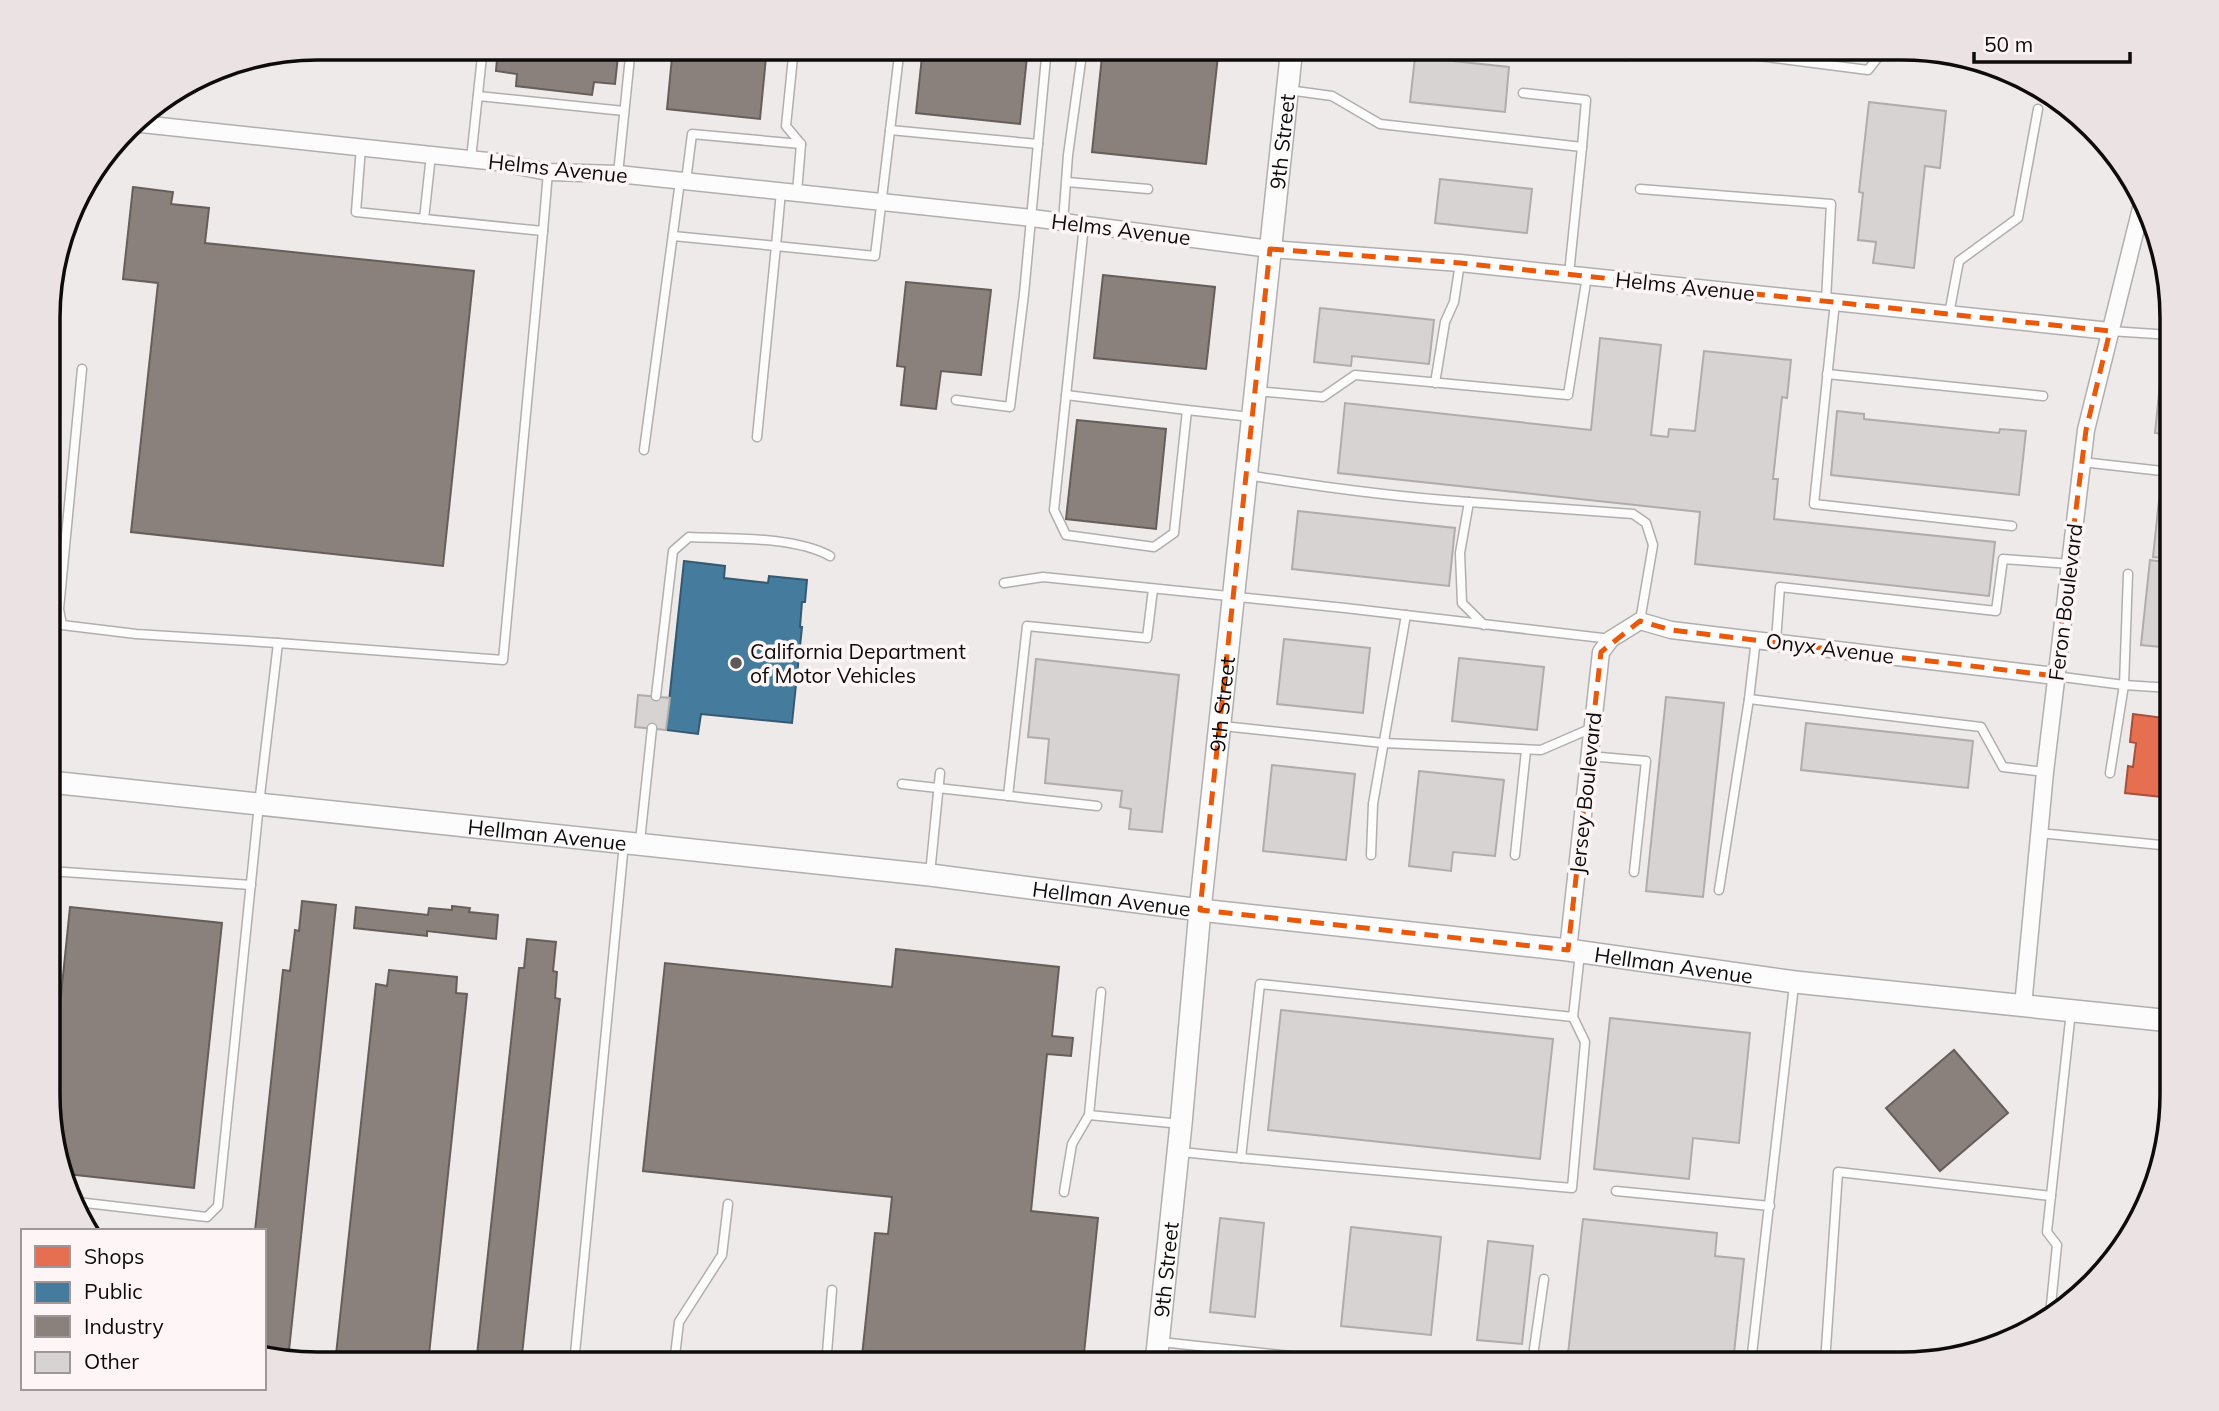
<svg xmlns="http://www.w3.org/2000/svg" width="2219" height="1411" viewBox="0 0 2219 1411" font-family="Mulish,sans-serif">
  <rect width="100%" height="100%" fill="#efeaea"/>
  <!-- shops -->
  <polygon fill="#e76f51" stroke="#a6513c" stroke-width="2" points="2133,714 2164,718 2163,720 2171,721 2171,798 2125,793 2128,766 2133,767 2136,743 2130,742"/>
  <!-- public -->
  <polygon fill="#457b9d" stroke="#345971" stroke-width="2" points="684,561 725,566 724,578 768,583 769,576 807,580 805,602 802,602 800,627 802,627 792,723 701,714 698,734 666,730"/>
  <!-- industry -->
  <g fill="#8a817c" stroke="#655e5a" stroke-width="2">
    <polygon points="498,47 619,47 615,84 594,82 592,95 516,86 517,74 496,71"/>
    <polygon points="673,47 767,47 760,119 667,109"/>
    <polygon points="923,47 1028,47 1020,124 916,113"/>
    <polygon points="1103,47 1219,47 1206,164 1092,152"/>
    <polygon points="133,187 173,192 171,204 209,208 205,243 474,271 443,566 131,532 158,283 123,279"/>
    <polygon points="1103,275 1215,287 1206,369 1094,358"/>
    <polygon points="906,282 991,290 981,375 941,371 936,409 901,405 905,367 897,366"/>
    <polygon points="1077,420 1166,429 1156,529 1066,519"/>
    <polygon points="302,901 336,905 288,1360 264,1357 264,1231 255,1231 283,970 290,971 295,930 299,931"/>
    <polygon points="452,906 470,908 469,912 498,915 496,939 427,931 427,936 354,928 356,907 428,915 429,908 452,910"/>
    <polygon points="70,907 222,923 194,1188 67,1174 50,1128 50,1103"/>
    <polygon points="527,939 556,942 553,971 557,972 555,998 560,999 521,1364 476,1364 519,968 524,968"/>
    <polygon points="896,949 1059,967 1052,1036 1073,1038 1071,1056 1047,1054 1031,1211 1098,1218 1083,1363 937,1364 862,1356 875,1233 888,1234 892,1197 643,1171 665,963 892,987"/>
    <polygon points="389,970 457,977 456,993 467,994 428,1364 335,1364 376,984 387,986"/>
    <polygon points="1954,1050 2008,1113 1940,1171 1886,1108"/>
  </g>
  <!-- building -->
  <g fill="#d7d3d3" stroke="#b0acac" stroke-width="2">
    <polygon points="1415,57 1509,67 1505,112 1410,102"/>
    <polygon points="1869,102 1946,111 1940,168 1925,166 1914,268 1873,263 1876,242 1858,240 1863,193 1859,192"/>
    <polygon points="1440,179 1532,189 1527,233 1435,223"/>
    <polygon points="1320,308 1434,320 1429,364 1352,356 1351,366 1314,362"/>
    <polygon points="1600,338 1661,345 1651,435 1668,437 1669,429 1695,431 1704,351 1791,360 1787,398 1782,397 1773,479 1778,479 1774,519 1995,542 1989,596 1695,564 1700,512 1338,473 1345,403 1591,430"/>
    <polygon points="2163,354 2171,354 2171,435 2155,433"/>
    <polygon points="1837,411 1864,414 1864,419 1999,433 2000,429 2026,431 2019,495 1831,475"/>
    <polygon points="2159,500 2171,501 2171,559 2153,557"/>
    <polygon points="1298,511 1455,528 1449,586 1292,569"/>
    <polygon points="2150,560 2171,563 2171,648 2141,645"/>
    <polygon points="1284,639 1370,648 1363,713 1277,704"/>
    <polygon points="1459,658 1544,667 1537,730 1452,721"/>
    <polygon points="1036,659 1179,675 1162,832 1129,829 1131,809 1120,807 1122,791 1045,783 1049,739 1028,737"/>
    <polygon points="638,695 670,698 666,730 635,727"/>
    <polygon points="1666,697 1724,703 1703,897 1646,891"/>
    <polygon points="1806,723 1973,741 1968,788 1801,770"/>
    <polygon points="1272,765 1355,774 1346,860 1263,851"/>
    <polygon points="1419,771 1504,780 1495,856 1453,852 1451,871 1409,866"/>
    <polygon points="1281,1010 1553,1039 1540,1159 1268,1130"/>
    <polygon points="1610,1018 1750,1033 1739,1143 1693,1138 1689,1179 1594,1169"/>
    <polygon points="1220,1218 1264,1223 1255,1317 1210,1312"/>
    <polygon points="1583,1219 1717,1233 1715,1256 1744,1259 1733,1363 1567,1363"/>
    <polygon points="1351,1227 1441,1237 1431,1335 1341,1326"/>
    <polygon points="1488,1241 1533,1246 1522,1344 1477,1340"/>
  </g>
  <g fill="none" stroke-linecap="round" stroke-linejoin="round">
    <defs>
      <g id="service">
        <polyline points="794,47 786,126 801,144 797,193"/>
        <polyline points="1542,47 1627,56 1643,47"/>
        <polyline points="1687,47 1868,70 1886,47"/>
        <polyline points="1288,90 1332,96 1380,124 1582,147 1569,274"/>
        <polyline points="1523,93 1586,100 1582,147"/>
        <polyline points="478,96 624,111"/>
        <polyline points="890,130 1038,144"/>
        <polyline points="361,147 356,212 543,231 548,172"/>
        <polyline points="471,159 483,47"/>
        <polyline points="618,174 631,47"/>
        <polyline points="686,181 692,134 801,144"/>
        <polyline points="1067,182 1148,189"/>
        <polyline points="1640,189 1831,204 1826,301"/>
        <polyline points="424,219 431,155"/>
        <polyline points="1063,222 1068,155 1083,47"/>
        <polyline points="1084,225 1054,510 1066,535 1154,547 1174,533 1187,410 1251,417"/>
        <polyline points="673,236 776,246 781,191"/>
        <polyline points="1835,302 1814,504 2012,526"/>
        <polyline points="1949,314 1959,261 2018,218 2038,109"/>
        <polyline points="2110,331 2171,335"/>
        <polyline points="82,369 59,609 62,625 136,634 278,643"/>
        <polyline points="1827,374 2043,396"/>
        <polyline points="1435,383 1445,322 1454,302 1460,263"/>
        <polyline points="1256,391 1323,397 1355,375 1568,395 1587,276"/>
        <polyline points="1066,395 1187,410"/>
        <polyline points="956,400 1010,407 1024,294 1047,47"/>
        <polyline points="757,437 776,246 875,256 900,47"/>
        <polyline points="644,450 680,181"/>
        <polyline points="2082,462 2171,472"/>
        <path d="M 1247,475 C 1321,487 1394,497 1469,502"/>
        <polyline points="1004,583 1043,577 1345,608 1611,639"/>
        <polyline points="1484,625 1462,603 1460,553 1469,502 1633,514 1646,523 1653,545 1640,621"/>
        <polyline points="1756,639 1749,699 1981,727 2003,767 2045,772"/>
        <polyline points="1776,641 1780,587 1996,611 2003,559 2071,564"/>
        <polyline points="2055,676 2124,685 2171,688"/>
        <path d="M 656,696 L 673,551 L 689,537 C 731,539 794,536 830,556"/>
        <polyline points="1223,726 1383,743 1541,750 1592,728"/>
        <polyline points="1589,756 1646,761 1634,872"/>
        <polyline points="2110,773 2124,685 2128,574"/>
        <polyline points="902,784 1097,806"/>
        <polyline points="1008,796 1027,626 1147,638 1153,589"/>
        <polyline points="2039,833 2171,846"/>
        <polyline points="640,841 652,728"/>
        <polyline points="1371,855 1373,804 1406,615"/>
        <polyline points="1515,855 1526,750"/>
        <polyline points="50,871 251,885"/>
        <polyline points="930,874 940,773"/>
        <polyline points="1719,890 1749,699"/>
        <polyline points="1101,992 1089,1115 1181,1124"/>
        <polyline points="1181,1152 1241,1158 1260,984 1573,1017 1580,953"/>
        <polyline points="1241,1158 1572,1188 1585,1042 1573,1017"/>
        <polyline points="1616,1191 1770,1206"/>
        <polyline points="1064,1192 1072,1144 1089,1115"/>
        <polyline points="77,1202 207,1217 218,1206 259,804 278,643 503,660 543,231"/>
        <polyline points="2050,1315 2057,1245 2047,1232 2071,1011"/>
        <polyline points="1161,1342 1355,1363"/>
        <polyline points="1532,1363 1544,1279"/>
        <polyline points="1751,1363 1794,985"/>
        <polyline points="1825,1363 1838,1172 2051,1196"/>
        <polyline points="574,1364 624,843"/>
        <polyline points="674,1364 679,1322 722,1255 728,1204"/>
        <polyline points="829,1364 827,1353 832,1290"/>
      </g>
      <g id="minor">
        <polyline points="132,123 497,162 548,172 618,174 1032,218 1270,249 1460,263 2110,331"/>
        <polyline points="1568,950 1601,652 1611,639 1640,621 1671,630 2055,676"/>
        <polyline points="2023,1006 2045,772 2086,430 2142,204"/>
      </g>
      <g id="tertiary">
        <path id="s1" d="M 50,782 L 930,875 L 1200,910 L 1568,950 L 1795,982 L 2171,1021"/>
        <path id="s2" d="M 1156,1363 L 1181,1124 L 1200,910 L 1292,47"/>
      </g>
    </defs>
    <!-- service casing -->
    <use href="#service" stroke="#b1aeae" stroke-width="11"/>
    <!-- minor casing -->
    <use href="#minor" stroke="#b1aeae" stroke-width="19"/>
    <!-- tertiary casing -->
    <use href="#tertiary" stroke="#b1aeae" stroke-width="24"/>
    <!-- service -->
    <use href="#service" stroke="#fdfcfc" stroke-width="8"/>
    <!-- minor -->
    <use href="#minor" stroke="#fdfcfc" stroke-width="16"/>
    <!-- tertiary -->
    <use href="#tertiary" stroke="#fdfcfc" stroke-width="21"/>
  </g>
  <!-- marked area -->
  <path fill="none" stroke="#e8590c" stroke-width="5" stroke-dasharray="14 9" stroke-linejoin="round" d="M 1270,249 L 1460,263 L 2110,331 L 2086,430 L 2055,676 L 1671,630 L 1640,621 L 1601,652 L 1568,950 L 1200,910 Z"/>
  <!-- markers -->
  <circle fill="#5d5959" stroke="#fef6f6" stroke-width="2.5" cx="736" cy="663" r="7"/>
  <g text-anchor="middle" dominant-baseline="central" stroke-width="7" stroke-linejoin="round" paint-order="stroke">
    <!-- street labels -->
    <g font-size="21" fill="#0e0b0b" stroke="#fef6f6">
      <text stroke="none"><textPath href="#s2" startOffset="1228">9th Street</textPath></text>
      <text transform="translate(558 168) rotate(6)">Helms Avenue</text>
      <text transform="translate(1121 229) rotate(7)">Helms Avenue</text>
      <text transform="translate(1685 286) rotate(6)">Helms Avenue</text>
      <text transform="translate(2065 602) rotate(-83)">Feron Boulevard</text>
      <text transform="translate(1830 648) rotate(7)">Onyx Avenue</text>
      <text stroke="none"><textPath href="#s2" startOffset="662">9th Street</textPath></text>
      <text transform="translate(1585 793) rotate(-84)">Jersey Boulevard</text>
      <text stroke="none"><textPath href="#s1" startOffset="500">Hellman Avenue</textPath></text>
      <text stroke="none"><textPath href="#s1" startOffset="1068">Hellman Avenue</textPath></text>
      <text stroke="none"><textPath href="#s1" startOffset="1634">Hellman Avenue</textPath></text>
      <text stroke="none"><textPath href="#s2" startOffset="94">9th Street</textPath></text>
    </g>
    <!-- poi labels -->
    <g font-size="21" fill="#0e0b0b" stroke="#fef6f6" text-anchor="start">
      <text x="750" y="651">California Department<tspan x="750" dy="24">of Motor Vehicles</tspan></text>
    </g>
  </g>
  <!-- crop -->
  <path d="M0 0H2219V1411H0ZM318 60H1902A258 258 0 0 1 2160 318V1094A258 258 0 0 1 1902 1352H318A258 258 0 0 1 60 1094V318A258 258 0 0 1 318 60Z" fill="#ebe3e3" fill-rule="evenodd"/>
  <path fill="none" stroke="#0e0b0b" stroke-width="3.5" d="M318 60H1902A258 258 0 0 1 2160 318V1094A258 258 0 0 1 1902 1352H318A258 258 0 0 1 60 1094V318A258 258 0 0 1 318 60Z"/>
  <!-- legend -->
  <rect x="21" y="1229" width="245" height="161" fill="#fef6f6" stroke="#9e9898" stroke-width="2"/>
  <rect x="35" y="1246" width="35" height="21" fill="#e76f51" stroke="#9e9898" stroke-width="2"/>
  <text x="84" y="1264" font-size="21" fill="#0e0b0b">Shops</text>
  <rect x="35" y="1282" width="35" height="21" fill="#457b9d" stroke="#9e9898" stroke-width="2"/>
  <text x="84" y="1299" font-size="21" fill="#0e0b0b">Public</text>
  <rect x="35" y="1316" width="35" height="21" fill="#8a817c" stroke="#9e9898" stroke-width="2"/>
  <text x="84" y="1334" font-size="21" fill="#0e0b0b">Industry</text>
  <rect x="35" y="1352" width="35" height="21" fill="#d7d3d3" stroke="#9e9898" stroke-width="2"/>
  <text x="84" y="1369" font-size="21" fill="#0e0b0b">Other</text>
  <!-- scale -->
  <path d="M1974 52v10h156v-10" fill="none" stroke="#0e0b0b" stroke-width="3.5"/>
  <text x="1984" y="52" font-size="21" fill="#0e0b0b" stroke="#fef6f6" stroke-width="5" paint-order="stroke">50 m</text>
</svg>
